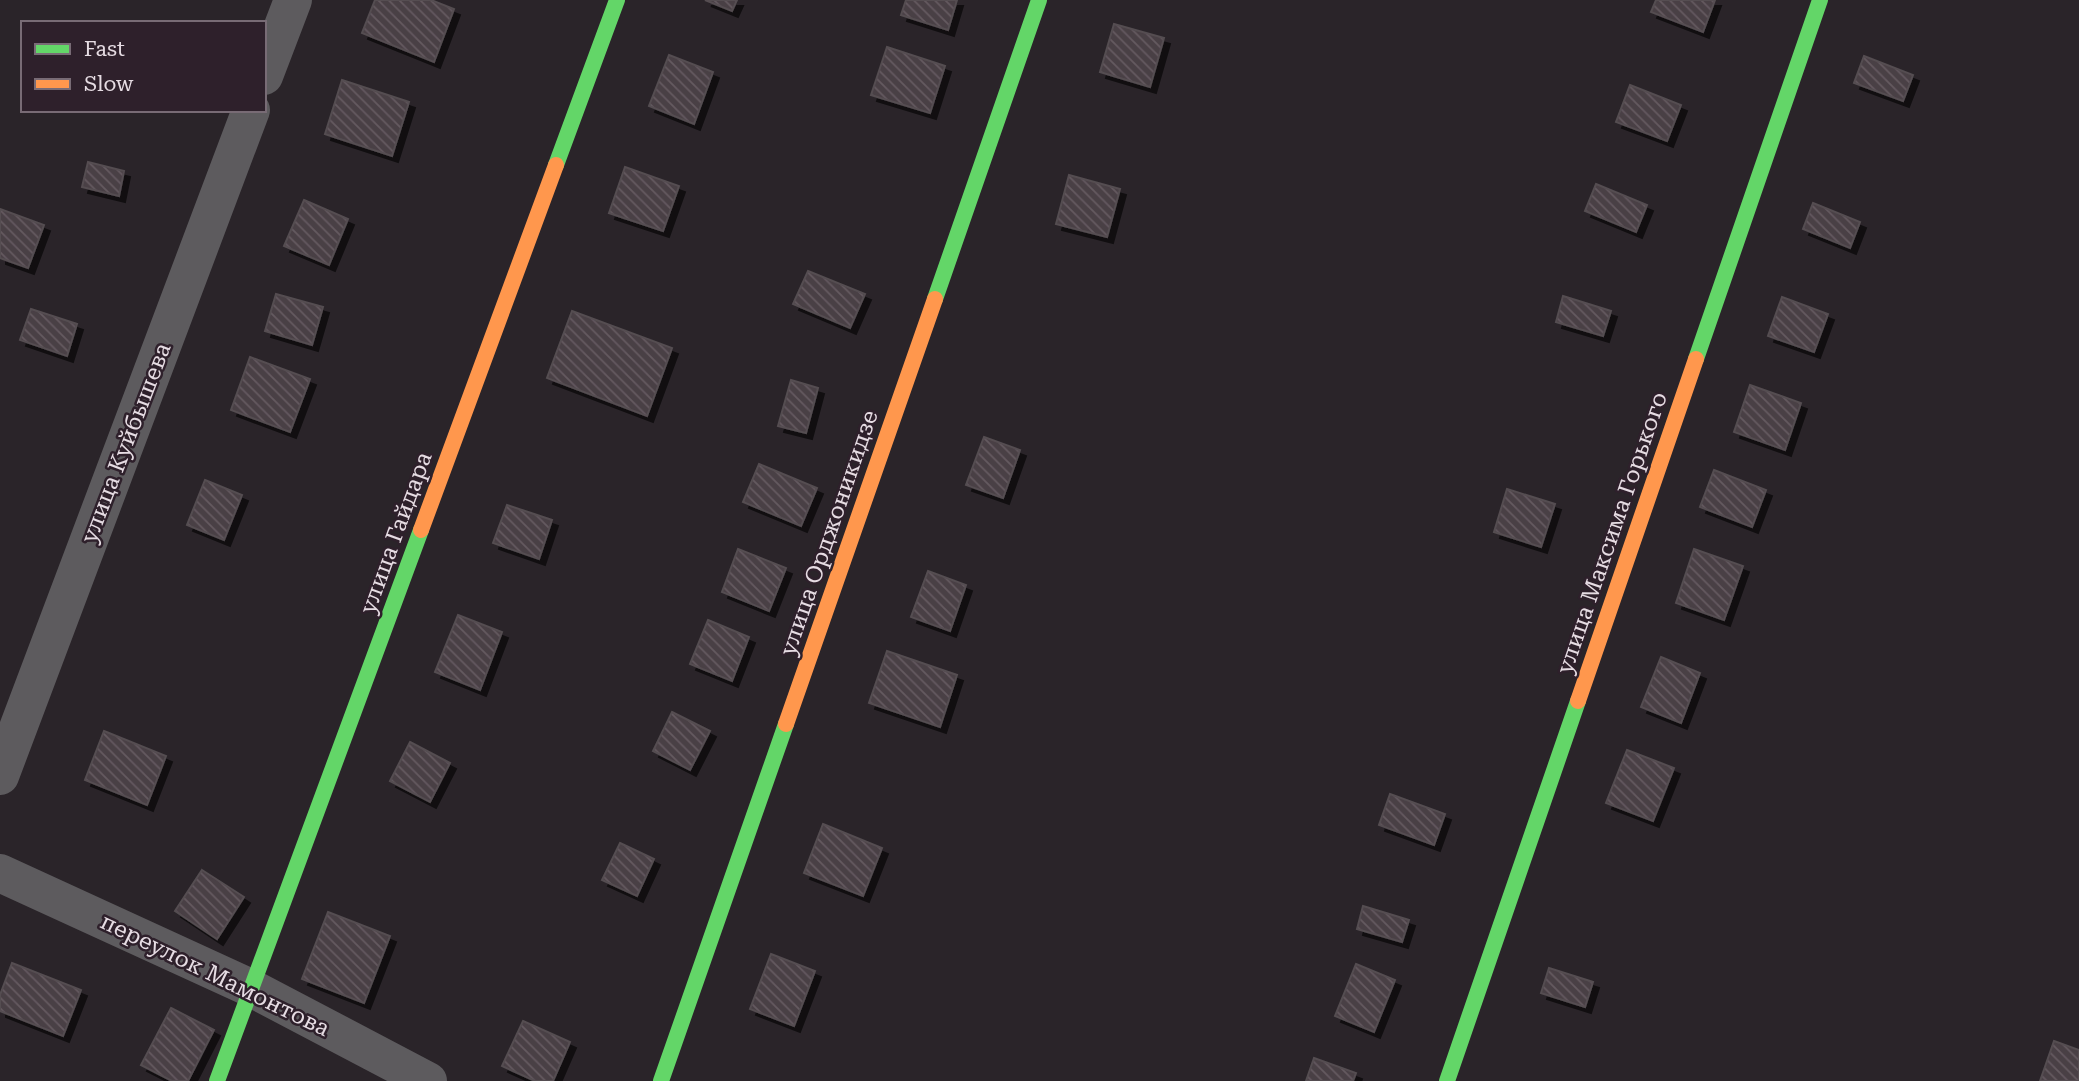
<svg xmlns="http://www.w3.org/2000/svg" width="2079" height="1081" viewBox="0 0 2079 1081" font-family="'Roboto Serif',serif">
  <defs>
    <pattern id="building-back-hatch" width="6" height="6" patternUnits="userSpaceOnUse" patternTransform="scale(1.75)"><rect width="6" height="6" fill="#4a3f45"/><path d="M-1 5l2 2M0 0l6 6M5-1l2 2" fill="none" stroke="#645a60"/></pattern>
    <filter id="shadow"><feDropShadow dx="6" dy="6" stdDeviation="0" flood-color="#0009"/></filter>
  </defs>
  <rect width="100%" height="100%" fill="#2a2429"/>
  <!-- building -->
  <g fill="url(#building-back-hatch)" stroke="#544d51" stroke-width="2" filter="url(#shadow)">
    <polygon points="375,0 431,0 454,9 434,62 362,33"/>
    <polygon points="705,0 737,0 732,11"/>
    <polygon points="906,0 957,0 948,30 901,15"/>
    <polygon points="1656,0 1715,0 1703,32 1651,12"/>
    <polygon points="1114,24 1164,38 1150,87 1100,72"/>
    <polygon points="887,47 945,66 930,113 871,95"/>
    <polygon points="669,55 713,72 694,124 649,106"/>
    <polygon points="1864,56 1913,75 1903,101 1854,83"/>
    <polygon points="342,80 409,102 392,156 325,134"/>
    <polygon points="1630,85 1681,105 1667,141 1616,122"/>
    <polygon points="88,162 124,171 119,196 82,187"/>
    <polygon points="625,167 679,186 663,231 609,213"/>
    <polygon points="1069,175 1120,189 1107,237 1056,224"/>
    <polygon points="1596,184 1647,205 1636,232 1585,211"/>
    <polygon points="304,200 348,219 329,265 284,246"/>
    <polygon points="1813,203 1860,222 1850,248 1803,229"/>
    <polygon points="0,209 44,225 28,268 0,258"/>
    <polygon points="808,271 865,294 850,328 793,304"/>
    <polygon points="276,294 323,307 312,345 265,331"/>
    <polygon points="1563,296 1611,311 1603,336 1556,322"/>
    <polygon points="1782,297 1828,314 1814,352 1768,336"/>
    <polygon points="31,309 77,324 67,356 20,340"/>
    <polygon points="572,311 672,348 647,416 547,378"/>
    <polygon points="250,357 310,379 290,432 231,410"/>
    <polygon points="791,380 818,388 806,433 778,426"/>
    <polygon points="1750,385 1801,403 1785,450 1734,432"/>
    <polygon points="984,437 1020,450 1003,498 966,485"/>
    <polygon points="759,464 817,488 801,526 743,502"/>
    <polygon points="1714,470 1766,490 1752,527 1700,507"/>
    <polygon points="205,480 242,495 224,540 187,525"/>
    <polygon points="1507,489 1555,504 1541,547 1494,532"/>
    <polygon points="507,505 552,520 539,559 493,543"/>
    <polygon points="738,549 786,568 769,611 722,592"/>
    <polygon points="1694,549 1743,566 1724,620 1676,603"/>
    <polygon points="928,571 966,585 950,631 911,617"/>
    <polygon points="458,615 502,632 480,690 435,672"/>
    <polygon points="708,620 749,637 732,681 690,664"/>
    <polygon points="887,651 957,675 940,727 869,703"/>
    <polygon points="1661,657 1700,673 1681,723 1641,707"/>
    <polygon points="672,712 710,731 690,770 653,751"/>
    <polygon points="104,731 166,756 147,805 85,780"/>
    <polygon points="410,742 450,763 430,802 390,781"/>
    <polygon points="1627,750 1674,768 1653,821 1606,803"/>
    <polygon points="1390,794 1445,814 1434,845 1379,825"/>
    <polygon points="823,824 882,848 863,896 804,873"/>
    <polygon points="620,843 654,859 637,896 602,880"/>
    <polygon points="202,870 244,897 217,939 175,911"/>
    <polygon points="1363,906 1409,920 1402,942 1357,929"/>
    <polygon points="328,912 390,936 364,1003 302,979"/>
    <polygon points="771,954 815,971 794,1026 750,1009"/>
    <polygon points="12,963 81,990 63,1036 0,1011 0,995"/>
    <polygon points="1356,964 1395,980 1374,1032 1335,1016"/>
    <polygon points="1549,968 1593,982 1585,1007 1541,993"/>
    <polygon points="171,1008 214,1030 188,1081 172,1081 141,1065"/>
    <polygon points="523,1021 570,1042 553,1081 535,1081 502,1066"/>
    <polygon points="2054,1041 2079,1050 2079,1081 2040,1081"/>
    <polygon points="1314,1058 1356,1073 1353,1081 1306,1081"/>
  </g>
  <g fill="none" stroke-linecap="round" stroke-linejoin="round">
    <!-- street -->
    <g stroke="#5d5b5e" stroke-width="38">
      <polyline points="264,76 293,0"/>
      <polyline points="0,776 251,110"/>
      <polyline points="0,873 253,989 428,1081"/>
    </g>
    <!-- fast -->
    <g stroke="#63d668" stroke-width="16">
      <polyline points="556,165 617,0"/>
      <polyline points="935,299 1039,0"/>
      <polyline points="1696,359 1820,0"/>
      <polyline points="217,1081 421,530"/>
      <polyline points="661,1081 786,724"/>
      <polyline points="1447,1081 1578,701"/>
    </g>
    <!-- slow -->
    <g stroke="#ff974d" stroke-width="16">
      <polyline points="421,530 556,165"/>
      <polyline points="1578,701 1696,359"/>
      <polyline points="786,724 935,299"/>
    </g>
  </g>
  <g text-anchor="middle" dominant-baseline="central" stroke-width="5" stroke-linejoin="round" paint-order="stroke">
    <!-- street labels -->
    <g font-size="23" fill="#e6dce3" stroke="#2e202b">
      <text transform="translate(126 443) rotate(-69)">улица Куйбышева</text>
      <text transform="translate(396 533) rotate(-70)">улица Гайдара</text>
      <text transform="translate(829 533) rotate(-71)">улица Орджоникидзе</text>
      <text transform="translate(1612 533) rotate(-71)">улица Максима Горького</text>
      <text transform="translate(215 975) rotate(26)">переулок Мамонтова</text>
    </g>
  </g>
  <!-- legend -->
  <rect x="21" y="21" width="245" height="91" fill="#2e202b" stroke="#786b75" stroke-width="2"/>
  <rect x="35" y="44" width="35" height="10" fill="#63d668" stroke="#786b75" stroke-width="2"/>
  <text x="84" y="56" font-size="21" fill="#e6dce3">Fast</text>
  <rect x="35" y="79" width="35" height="10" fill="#ff974d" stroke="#786b75" stroke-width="2"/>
  <text x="84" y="91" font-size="21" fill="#e6dce3">Slow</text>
</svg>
